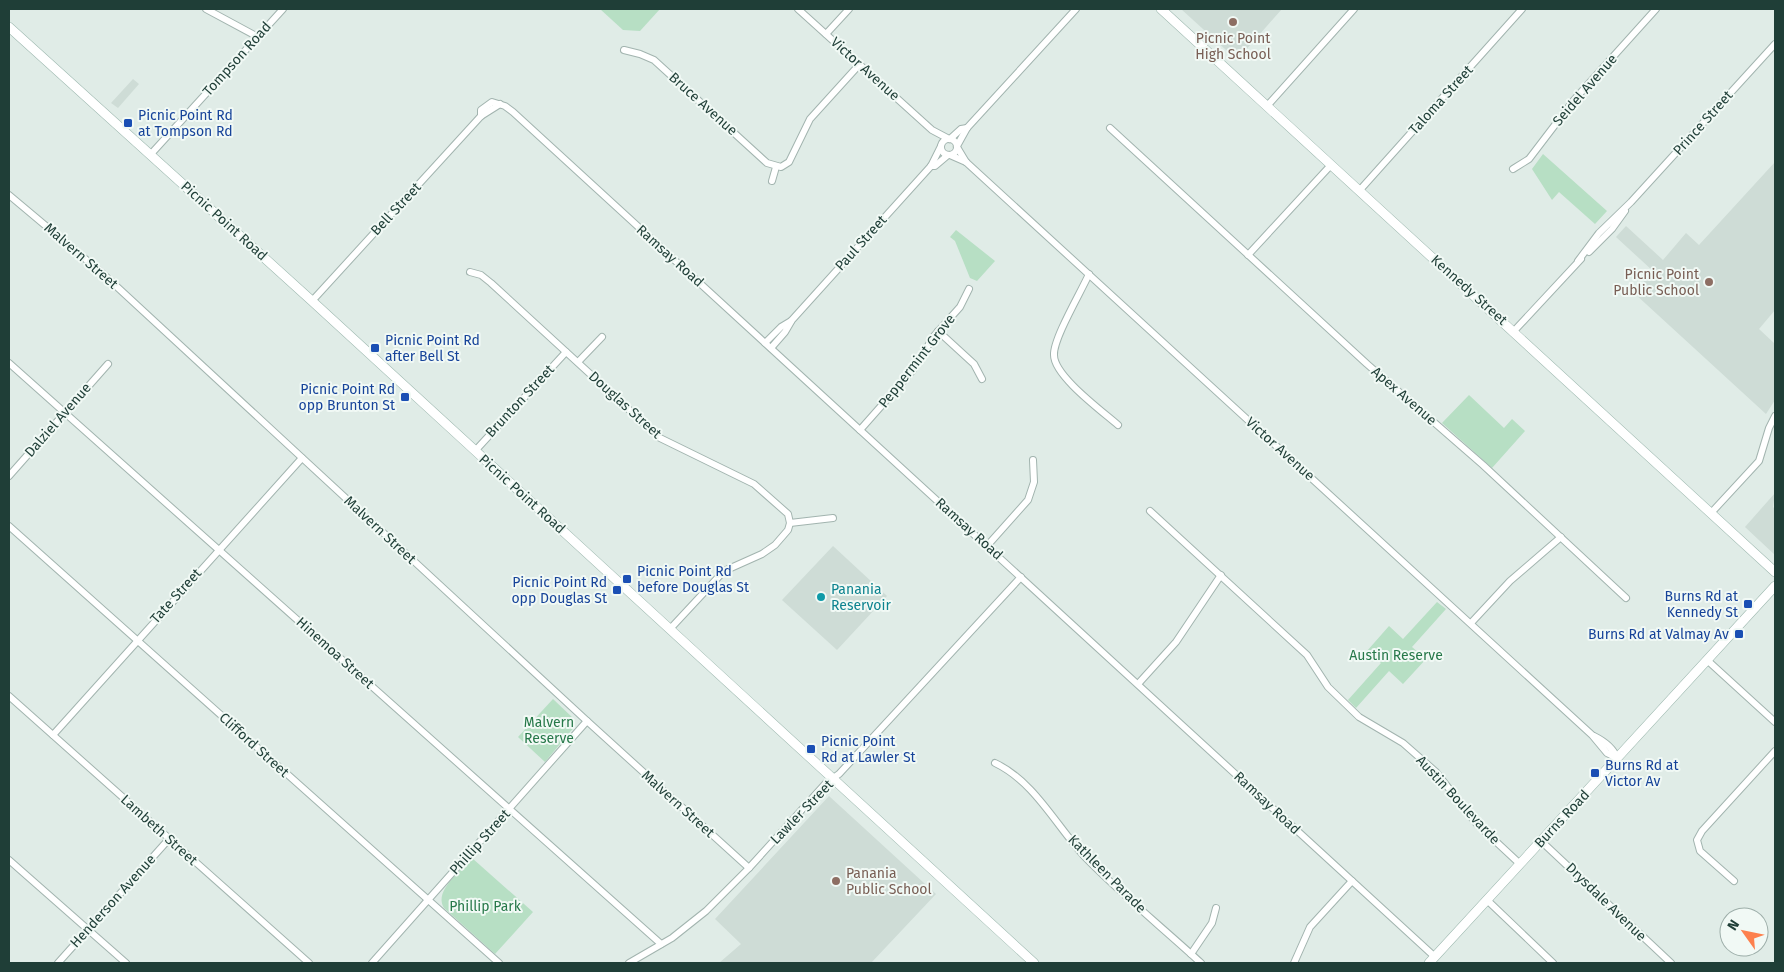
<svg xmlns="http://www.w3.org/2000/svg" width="1784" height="972" viewBox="0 0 1784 972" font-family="'Fira Sans',sans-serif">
  <rect width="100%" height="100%" fill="#e0ece7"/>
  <!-- built -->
  <g fill="#cedcd6">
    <polygon points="1181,9 1282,9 1237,60"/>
    <polygon points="133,79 139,84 118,108 111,103"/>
    <polygon points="1775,162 1775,310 1759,329 1775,344 1775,400 1766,414 1634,293 1653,271 1616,237 1626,226 1663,260 1686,233 1699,245"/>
    <polygon points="1775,493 1773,507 1775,509 1775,555 1745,527"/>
    <polygon points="833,546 887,596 837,650 782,600"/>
    <polygon points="829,796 936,894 871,963 719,963 741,944 715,919"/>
  </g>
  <!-- green -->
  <g fill="#b7dfc4">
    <polygon points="600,9 660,9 640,31 623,30"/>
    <polygon points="1543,154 1607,211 1595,224 1559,192 1552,200 1532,169"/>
    <polygon points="956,230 995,261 977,281 970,278 955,241 950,237"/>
    <polygon points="1469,395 1504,428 1512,419 1525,431 1492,468 1442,423"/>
    <polygon points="1437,602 1446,609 1412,647 1426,659 1403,684 1389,671 1356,708 1348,700 1381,663 1367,651 1389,626 1403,639"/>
    <polygon points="553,699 574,719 575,726 545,762 518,737"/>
    <path d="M 472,858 L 533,912 L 495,954 L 444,908 C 433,891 462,870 472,858 Z"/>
  </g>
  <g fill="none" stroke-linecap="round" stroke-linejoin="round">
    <defs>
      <g id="street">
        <polyline points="206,9 258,37"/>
        <polyline points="798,9 932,130 949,139"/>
        <polyline points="826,34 849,9"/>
        <polyline points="624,50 640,54 654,60 767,163 781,167 789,162 810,119 859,65"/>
        <polyline points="1267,106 1354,9"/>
        <polyline points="481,116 481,110 492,102 505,106 513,112 1435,957"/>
        <polyline points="1110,128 1367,364 1483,465 1626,598"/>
        <circle cx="949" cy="147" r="8"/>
        <polyline points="950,139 961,129 967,128"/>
        <polyline points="957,146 967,128 1076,9"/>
        <polyline points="957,147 966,162 1592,735 1607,753 1617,758"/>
        <polyline points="151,154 283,9"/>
        <polyline points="950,155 966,162"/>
        <polyline points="931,166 935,166 948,155"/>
        <polyline points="1513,169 1529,159 1574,100 1656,9"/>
        <polyline points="772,181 776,167"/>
        <polyline points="1359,191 1522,9"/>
        <polyline points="9,195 102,273 587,721 749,868"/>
        <polyline points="1589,252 1612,229 1625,211"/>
        <polyline points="1248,255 1331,165"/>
        <polyline points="1578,261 1599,233 1631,202 1775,44"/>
        <polyline points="470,272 481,275 491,283 660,438 754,484 788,514 790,523 788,530 775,545 762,554 724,571 670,629"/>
        <path d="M 1089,274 C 1081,292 1053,339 1054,355 C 1054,376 1102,411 1118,425"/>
        <polyline points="312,301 481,116 500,104"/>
        <polyline points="938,331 974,364 982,379"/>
        <polyline points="1514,331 1581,259"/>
        <polyline points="765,343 781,327 791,321"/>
        <polyline points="771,348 785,332 792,320 931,166 941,146"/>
        <polyline points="578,362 602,337"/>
        <polyline points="9,363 661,944"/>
        <polyline points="860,430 913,370 934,336 960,307 969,289"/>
        <polyline points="475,451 566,352"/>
        <polyline points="9,476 108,364"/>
        <polyline points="1150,511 1307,655 1328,687 1359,717 1403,743 1436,772 1476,823 1520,864"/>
        <polyline points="1711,513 1759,461 1769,428 1775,416"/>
        <polyline points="790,523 833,518"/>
        <polyline points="9,526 499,963"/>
        <polyline points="987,546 1028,500 1034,482 1033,460"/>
        <polyline points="1471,623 1510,581 1561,537"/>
        <polyline points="1707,660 1775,722"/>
        <polyline points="1138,684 1176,642 1221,575"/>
        <polyline points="9,696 309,963"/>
        <polyline points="53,735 302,458"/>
        <path d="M 1594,736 C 1604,741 1613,747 1617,758"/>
        <path d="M 995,763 C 1035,782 1056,826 1086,858 C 1122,895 1163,928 1201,963"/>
        <polyline points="1541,841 1671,963"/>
        <polyline points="9,860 126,963"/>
        <polyline points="1734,881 1700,851 1697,840 1702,831 1775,751"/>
        <polyline points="1487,900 1553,963"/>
        <polyline points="1191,954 1212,923 1216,908"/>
        <polyline points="58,963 169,839"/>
        <polyline points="372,963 587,721"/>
        <polyline points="629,963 672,938 706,911 749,868 826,783 839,774 1021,577"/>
        <polyline points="1294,963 1310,927 1352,881"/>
      </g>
      <g id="secondary">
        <polyline points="1161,9 1775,572"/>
        <polyline points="9,27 312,301 1034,963"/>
        <polyline points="1429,963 1775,586"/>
      </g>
    </defs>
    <!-- street casing -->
    <use href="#street" stroke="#a2b4af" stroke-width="8"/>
    <!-- secondary casing -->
    <use href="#secondary" stroke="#9eb9b0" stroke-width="10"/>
    <!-- street -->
    <use href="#street" stroke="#fff" stroke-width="6"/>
    <!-- secondary -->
    <use href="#secondary" stroke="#fff" stroke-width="9"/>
  </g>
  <!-- markers -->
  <g fill="#8d6e63" stroke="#f1f9f5" stroke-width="2">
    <circle cx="1233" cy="22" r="5"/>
    <circle cx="1709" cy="282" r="5"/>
    <circle cx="836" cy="881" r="5"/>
  </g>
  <g fill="#1a4fb4" stroke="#f1f9f5" stroke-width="2">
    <rect x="123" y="118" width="10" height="10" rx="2.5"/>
    <rect x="370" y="343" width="10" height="10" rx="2.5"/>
    <rect x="400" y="392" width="10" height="10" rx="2.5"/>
    <rect x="622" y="574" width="10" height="10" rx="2.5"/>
    <rect x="612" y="585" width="10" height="10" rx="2.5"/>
    <rect x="1743" y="599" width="10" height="10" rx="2.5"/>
    <rect x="1734" y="629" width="10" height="10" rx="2.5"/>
    <rect x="806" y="744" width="10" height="10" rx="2.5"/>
    <rect x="1590" y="768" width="10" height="10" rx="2.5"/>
  </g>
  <circle fill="#0f9aa8" stroke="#f1f9f5" stroke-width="2" cx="821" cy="597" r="5"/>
  <g text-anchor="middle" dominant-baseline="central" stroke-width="4" stroke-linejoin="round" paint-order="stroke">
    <!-- education labels -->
    <g font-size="14" fill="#785e54" stroke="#f1f9f5">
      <text x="1233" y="38">Picnic Point<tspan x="1233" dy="16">High School</tspan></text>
      <text x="1699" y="274" text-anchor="end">Picnic Point<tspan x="1699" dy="16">Public School</tspan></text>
      <text x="846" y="873" text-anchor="start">Panania<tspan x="846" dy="16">Public School</tspan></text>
    </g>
    <!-- street labels -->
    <g font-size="14" fill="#1f3e37" stroke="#f1f9f5">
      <text transform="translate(237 59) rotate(-48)">Tompson Road</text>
      <text transform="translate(865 69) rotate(42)">Victor Avenue</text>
      <text transform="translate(1585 90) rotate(-49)">Seidel Avenue</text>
      <text transform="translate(1441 100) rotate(-48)">Taloma Street</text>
      <text transform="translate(703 104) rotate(42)">Bruce Avenue</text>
      <text transform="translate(1703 123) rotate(-48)">Prince Street</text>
      <text transform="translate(396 209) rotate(-47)">Bell Street</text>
      <text transform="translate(224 221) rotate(42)">Picnic Point Road</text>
      <text transform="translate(861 243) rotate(-48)">Paul Street</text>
      <text transform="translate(81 256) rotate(41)">Malvern Street</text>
      <text transform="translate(670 256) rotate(42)">Ramsay Road</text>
      <text transform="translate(1469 290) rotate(42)">Kennedy Street</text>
      <text transform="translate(917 361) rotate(-52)">Peppermint Grove</text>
      <text transform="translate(1404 396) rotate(41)">Apex Avenue</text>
      <text transform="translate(520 401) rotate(-47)">Brunton Street</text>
      <text transform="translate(625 405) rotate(42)">Douglas Street</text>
      <text transform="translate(58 420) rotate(-49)">Dalziel Avenue</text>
      <text transform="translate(1280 449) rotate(42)">Victor Avenue</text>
      <text transform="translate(522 494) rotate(42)">Picnic Point Road</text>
      <text transform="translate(969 529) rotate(42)">Ramsay Road</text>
      <text transform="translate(380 530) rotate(43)">Malvern Street</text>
      <text transform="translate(176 596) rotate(-48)">Tate Street</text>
      <text transform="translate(335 653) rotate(42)">Hinemoa Street</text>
      <text transform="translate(254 745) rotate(42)">Clifford Street</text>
      <text transform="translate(1458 800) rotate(47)">Austin Boulevarde</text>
      <text transform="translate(1267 803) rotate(43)">Ramsay Road</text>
      <text transform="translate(678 804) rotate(42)">Malvern Street</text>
      <text transform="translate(802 812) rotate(-46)">Lawler Street</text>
      <text transform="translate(1562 819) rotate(-47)">Burns Road</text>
      <text transform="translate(159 830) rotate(42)">Lambeth Street</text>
      <text transform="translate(480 842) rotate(-48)">Phillip Street</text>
      <text transform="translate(1107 874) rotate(45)">Kathleen Parade</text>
      <text transform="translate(113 901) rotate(-48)">Henderson Avenue</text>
      <text transform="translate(1606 902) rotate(44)">Drysdale Avenue</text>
    </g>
    <!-- transit labels -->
    <g font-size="14" fill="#164399" stroke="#f1f9f5" text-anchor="start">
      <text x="138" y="115">Picnic Point Rd<tspan x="138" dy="16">at Tompson Rd</tspan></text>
      <text x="385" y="340">Picnic Point Rd<tspan x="385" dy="16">after Bell St</tspan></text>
      <text x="395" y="389" text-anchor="end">Picnic Point Rd<tspan x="395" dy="16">opp Brunton St</tspan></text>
      <text x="637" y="571">Picnic Point Rd<tspan x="637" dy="16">before Douglas St</tspan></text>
      <text x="607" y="582" text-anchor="end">Picnic Point Rd<tspan x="607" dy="16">opp Douglas St</tspan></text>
      <text x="1738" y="596" text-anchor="end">Burns Rd at<tspan x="1738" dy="16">Kennedy St</tspan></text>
      <text x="1729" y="634" text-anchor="end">Burns Rd at Valmay Av</text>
      <text x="821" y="741">Picnic Point<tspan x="821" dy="16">Rd at Lawler St</tspan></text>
      <text x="1605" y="765">Burns Rd at<tspan x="1605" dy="16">Victor Av</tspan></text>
    </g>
    <!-- culture labels -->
    <g font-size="14" fill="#0d838f" stroke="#f1f9f5" text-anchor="start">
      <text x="831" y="589">Panania<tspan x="831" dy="16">Reservoir</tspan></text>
    </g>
    <!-- park labels -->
    <g font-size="14" fill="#267849" stroke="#f1f9f5">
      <text x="1396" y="655">Austin Reserve</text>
      <text x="549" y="722">Malvern<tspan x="549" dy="16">Reserve</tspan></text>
      <text x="485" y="906">Phillip Park</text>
    </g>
  </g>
  <!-- border -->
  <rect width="1784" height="972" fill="none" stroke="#1f3e37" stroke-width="20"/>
  <!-- north arrow -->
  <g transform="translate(1744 932) rotate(303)"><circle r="24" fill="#f1f9f5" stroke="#9daea9"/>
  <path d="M0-4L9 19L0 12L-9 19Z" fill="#fd804d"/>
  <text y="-8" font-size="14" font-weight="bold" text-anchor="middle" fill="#1f3e37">N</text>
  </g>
</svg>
